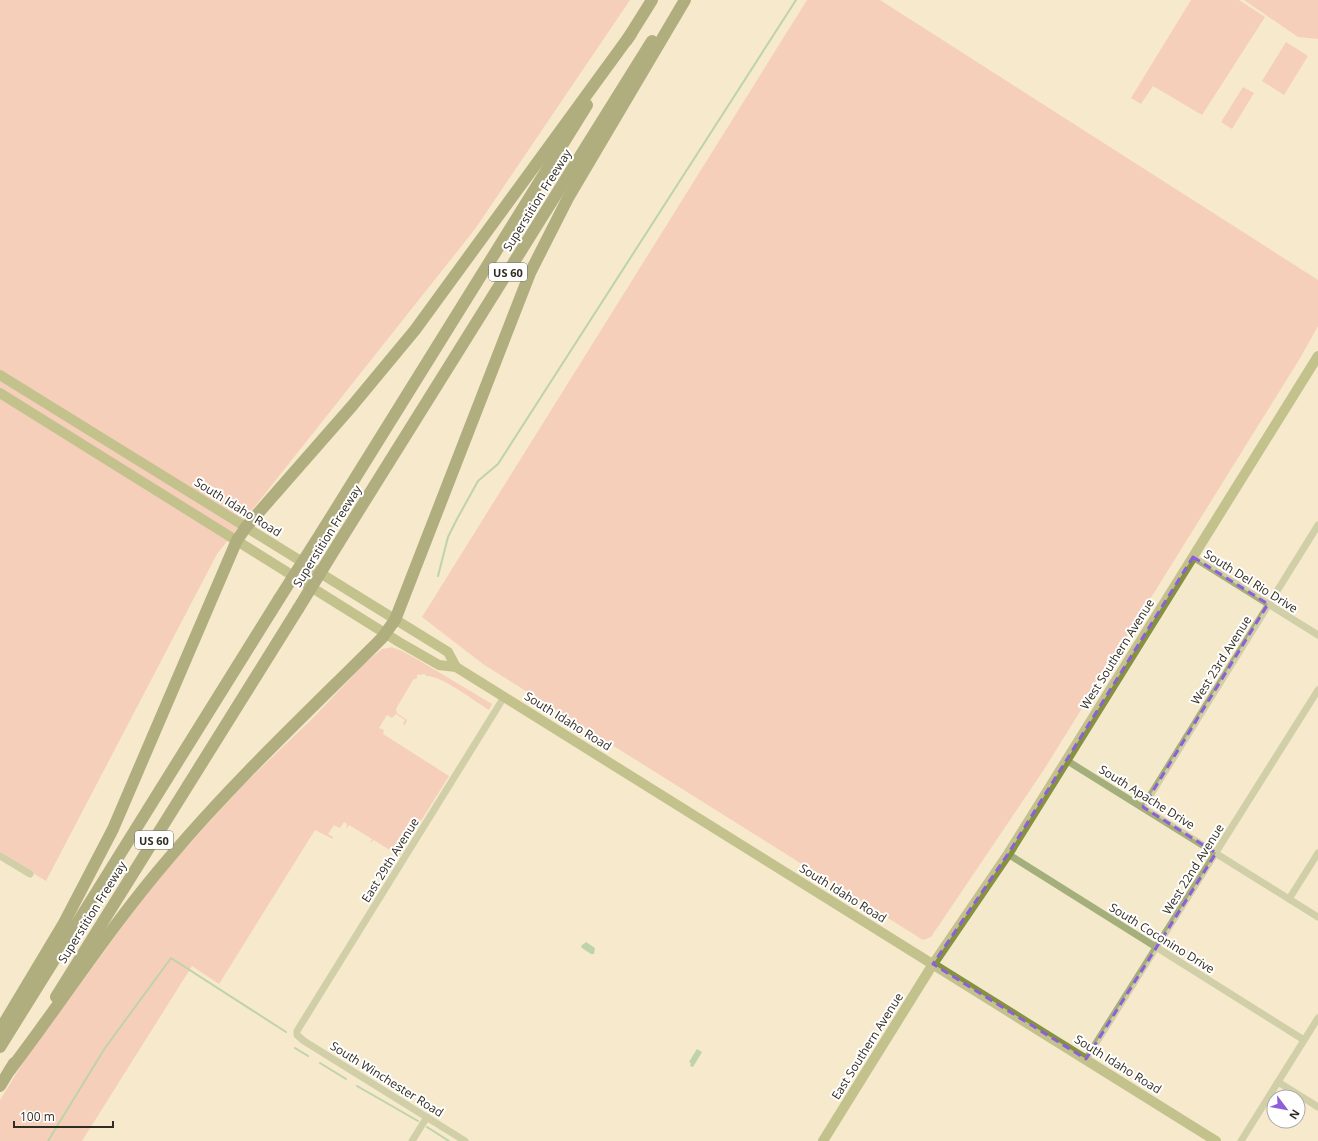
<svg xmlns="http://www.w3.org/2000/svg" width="1318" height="1141" viewBox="0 0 1318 1141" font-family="'Open Sans',sans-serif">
  <rect width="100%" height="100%" fill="#f5e9cc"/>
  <!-- green -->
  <g fill="#f6afa5">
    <polygon points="0,0 630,0 475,229 217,554 46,881 0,853"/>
    <polygon points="807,0 880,0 1318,280 1318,326 1299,360 1043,771 931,937 923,940 483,664 422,617"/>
    <polygon points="1191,0 1239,0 1265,17 1202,115 1153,86 1141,104 1131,98"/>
    <polygon points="1244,0 1318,0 1318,39 1298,37"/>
    <polygon points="1286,42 1308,56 1284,95 1262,81"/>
    <polygon points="1243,87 1254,93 1232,129 1221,122"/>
    <path d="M 393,647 L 393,648 L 400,650 L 415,658 L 492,704 L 489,710 C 474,701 443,676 426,676 L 425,674 L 417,675 L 417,678 L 413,680 L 396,709 L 397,713 L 407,720 L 405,725 L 403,724 L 405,720 L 396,714 L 392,718 L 387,715 L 379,728 L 384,730 L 383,734 L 449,776 L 399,856 L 374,840 L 370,843 L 372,839 L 349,825 L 346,829 L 347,824 L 344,822 L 340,828 L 334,825 L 328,834 L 333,837 L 333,839 L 315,830 L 219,984 L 192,966 L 82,1141 L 0,1141 L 0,1100 L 24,1061 L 155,882 L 240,788 L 314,717 L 365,663 L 382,649 Z"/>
  </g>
  <!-- water -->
  <g fill="#7cb882">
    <polygon points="586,942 595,948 594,954 591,954 582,948 581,946"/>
    <polygon points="697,1049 702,1052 693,1067 690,1066 691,1063 689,1062"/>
  </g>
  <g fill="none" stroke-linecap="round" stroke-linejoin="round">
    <!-- stream -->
    <g stroke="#7cb882" stroke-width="2">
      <polyline points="438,576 448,537 457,519 478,481 498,464 796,0"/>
      <polyline points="295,1048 308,1056"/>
      <polyline points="320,1063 346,1079"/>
      <polyline points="357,1086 418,1121"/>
      <polyline points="427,1127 449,1141"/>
      <polyline points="48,1141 105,1048 171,958 286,1032"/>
    </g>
    <!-- minor -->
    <g stroke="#a5af7b" stroke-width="7">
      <polyline points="1193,557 1318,635"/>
      <polyline points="1066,760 1318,917"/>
      <polyline points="1143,807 1318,525"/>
      <polyline points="1008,854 1304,1040"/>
      <polyline points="0,856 30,874"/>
      <polyline points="1289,899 1318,853"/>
      <polyline points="1086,1059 1318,690"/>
      <polyline points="1278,1082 1318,1107"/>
      <polyline points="412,1141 427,1117"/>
      <polyline points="465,1141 304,1041 297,1035 297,1031 504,697"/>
      <polyline points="1241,1141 1318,1018"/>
    </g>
    <!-- secondary -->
    <g stroke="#859240" stroke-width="10">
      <polyline points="0,375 448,652 456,667"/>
      <polyline points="0,393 399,642 439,665 456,667 1216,1141"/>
      <polyline points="823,1141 933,964 1008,854 1318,356"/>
    </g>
    <!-- motorway -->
    <g stroke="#5c671f" stroke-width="12">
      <polyline points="627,40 652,0"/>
      <polyline points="321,533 587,105"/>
      <polyline points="338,544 652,41"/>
      <polyline points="56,997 298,609"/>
      <polyline points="0,1030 64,923 113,829 237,540 246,527 352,406 415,330 631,34"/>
      <polyline points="0,1047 279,599"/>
      <path d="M 10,1070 C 64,999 112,924 170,857 C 235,780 310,710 382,638 L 395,620 L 530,273 L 568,198 L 685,0"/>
      <polyline points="0,1086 14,1063"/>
    </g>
    <!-- motorway-bridge -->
    <g stroke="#5c671f" stroke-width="12">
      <polyline points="279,599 321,533"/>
      <polyline points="298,609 338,544"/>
    </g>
  </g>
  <!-- marked area -->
  <path d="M0 0H1318V1141H0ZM 1193,557 L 1268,604 L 1143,807 L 1216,853 L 1086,1059 L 933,964 L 1008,854 Z" fill="#f5e9cc" fill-opacity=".55" fill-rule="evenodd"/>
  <path fill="none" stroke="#8d5fd8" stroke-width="3" stroke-dasharray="8 5" stroke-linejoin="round" d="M 1193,557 L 1268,604 L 1143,807 L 1216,853 L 1086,1059 L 933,964 L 1008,854 Z"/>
  <g text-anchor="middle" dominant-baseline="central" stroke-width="4" stroke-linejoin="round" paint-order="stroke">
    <!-- shield labels -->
    <g fill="#fff" stroke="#706c64" stroke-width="1">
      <rect x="489" y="263" width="38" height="18" rx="3"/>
      <rect x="135" y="831" width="38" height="18" rx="3"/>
    </g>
    <g font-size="11" font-weight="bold" fill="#322d22">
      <text x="508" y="272">US 60</text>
      <text x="154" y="840">US 60</text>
    </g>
    <!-- street labels -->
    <g font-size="12" fill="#322d22" stroke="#fff">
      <text transform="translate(537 200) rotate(-58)">Superstition Freeway</text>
      <text transform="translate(238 507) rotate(32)">South Idaho Road</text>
      <text transform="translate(327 536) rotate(-58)">Superstition Freeway</text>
      <text transform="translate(1251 581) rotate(32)">South Del Rio Drive</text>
      <text transform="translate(1117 654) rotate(-58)">West Southern Avenue</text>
      <text transform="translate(1221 660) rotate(-58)">West 23rd Avenue</text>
      <text transform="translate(568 721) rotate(32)">South Idaho Road</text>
      <text transform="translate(1147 797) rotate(32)">South Apache Drive</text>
      <text transform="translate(390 860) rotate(-58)">East 29th Avenue</text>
      <text transform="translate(1193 869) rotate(-58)">West 22nd Avenue</text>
      <text transform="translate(843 893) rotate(32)">South Idaho Road</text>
      <text transform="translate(92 912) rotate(-58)">Superstition Freeway</text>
      <text transform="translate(1162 938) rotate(32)">South Coconino Drive</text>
      <text transform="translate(867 1046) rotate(-58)">East Southern Avenue</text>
      <text transform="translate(1118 1064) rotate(32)">South Idaho Road</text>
      <text transform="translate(387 1079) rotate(32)">South Winchester Road</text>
    </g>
  </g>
  <!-- north arrow -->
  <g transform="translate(1286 1109) rotate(122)"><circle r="19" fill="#ffffff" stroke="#adaba7"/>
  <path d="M0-3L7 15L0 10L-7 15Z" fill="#8d5fd8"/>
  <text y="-6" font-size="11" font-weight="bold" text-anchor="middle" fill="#322d22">N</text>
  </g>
  <!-- scale -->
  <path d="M14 1121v6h99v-6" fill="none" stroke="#322d22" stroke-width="2"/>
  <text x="20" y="1121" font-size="12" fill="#322d22" stroke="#ffffff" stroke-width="3" paint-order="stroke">100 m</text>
</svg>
